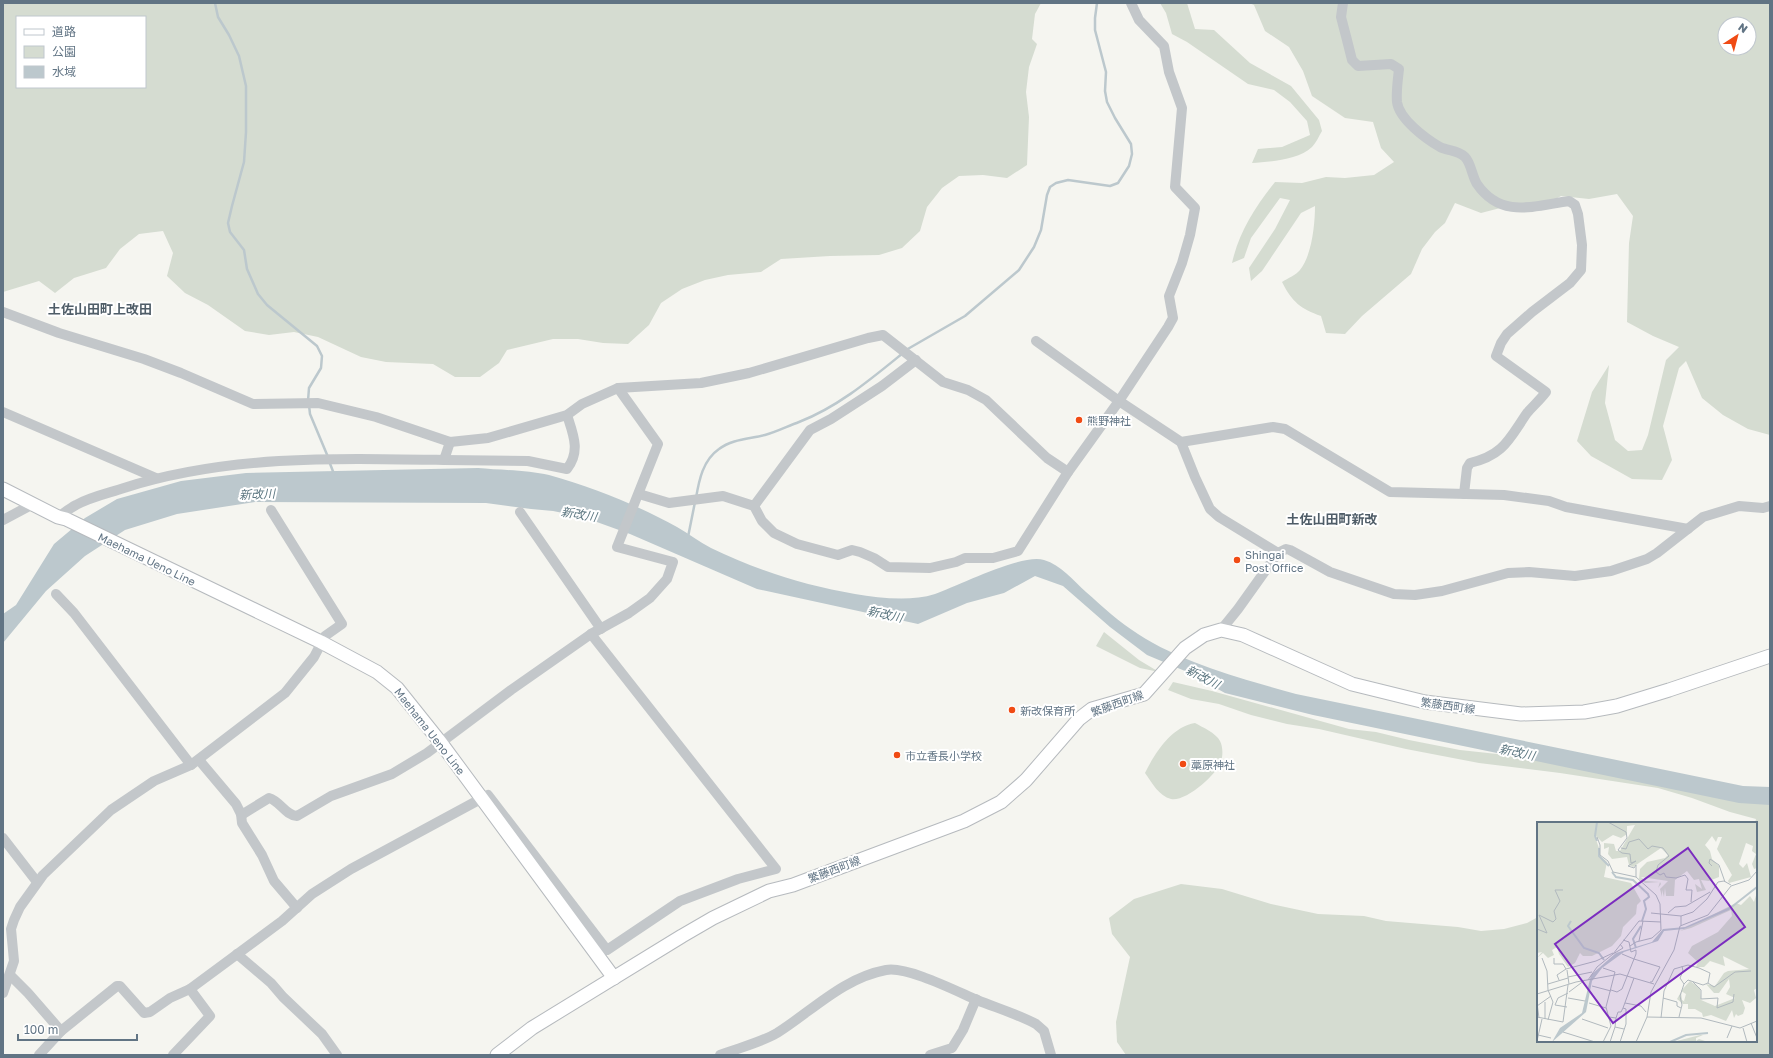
<svg xmlns="http://www.w3.org/2000/svg" width="1773" height="1058" viewBox="0 0 1773 1058" font-family="'Golos Text','Noto Sans JP',sans-serif">
  <rect width="100%" height="100%" fill="#f5f5f0"/>
  <!-- green -->
  <g fill="#d5dcd1" fill-rule="evenodd">
    <path d="M 3,3 L 1041,3 L 1035,14 L 1032,39 L 1037,44 L 1029,67 L 1026,92 L 1029,117 L 1027,165 L 1007,178 L 983,175 L 959,176 L 942,188 L 927,207 L 920,231 L 902,248 L 879,255 L 830,256 L 781,259 L 761,272 L 728,275 L 705,280 L 682,289 L 661,303 L 649,325 L 628,344 L 603,343 L 578,339 L 553,339 L 507,350 L 499,363 L 480,377 L 455,377 L 433,364 L 386,362 L 361,357 L 318,337 L 294,332 L 269,335 L 245,331 L 208,305 L 185,293 L 167,276 L 173,253 L 163,231 L 139,234 L 120,249 L 106,268 L 74,278 L 55,293 L 39,281 L 3,292 ZM 17,17 L 145,17 L 145,87 L 17,87 Z"/>
    <path d="M 1160,3 L 1187,3 L 1195,29 L 1214,30 L 1250,63 L 1291,86 L 1319,120 L 1322,131 C 1319,136 1316,143 1312,147 C 1298,160 1270,162 1252,163 L 1258,149 L 1282,147 L 1310,135 L 1307,121 L 1290,102 L 1274,90 L 1248,84 L 1187,42 L 1172,34 L 1166,13 Z"/>
    <path d="M 1249,3 L 1770,3 L 1770,435 L 1748,429 L 1723,415 L 1702,398 L 1686,361 L 1679,368 L 1663,426 L 1672,460 L 1662,480 L 1632,479 L 1591,456 L 1577,441 L 1592,392 L 1609,365 L 1605,403 L 1615,440 L 1628,451 L 1642,450 L 1648,435 L 1666,360 L 1679,347 L 1653,336 L 1627,322 L 1629,243 L 1633,216 L 1617,194 L 1589,199 L 1561,196 L 1536,210 L 1508,206 L 1481,213 L 1455,203 L 1445,223 L 1435,232 L 1422,249 L 1411,274 L 1362,316 L 1345,334 L 1326,333 L 1321,316 C 1301,309 1292,302 1282,282 C 1288,278 1296,275 1300,270 C 1312,255 1315,224 1315,206 L 1301,213 L 1262,271 L 1251,281 L 1249,268 L 1275,229 L 1290,200 L 1280,198 L 1251,238 L 1244,258 L 1232,263 C 1239,232 1255,207 1275,182 L 1302,183 L 1326,177 L 1345,178 L 1374,175 L 1394,162 L 1381,148 L 1373,122 L 1345,118 L 1312,96 L 1303,71 L 1289,47 L 1265,31 L 1254,5 ZM 1725,24 L 1749,24 L 1749,48 L 1725,48 Z"/>
    <polygon points="1104,632 1139,660 1159,672 1140,668 1096,646"/>
    <polygon points="1173,682 1212,691 1349,729 1376,732 1409,740 1460,750 1525,757 1770,794 1770,1055 1126,1055 1117,1042 1116,1022 1130,957 1112,934 1109,918 1134,899 1181,884 1222,889 1271,904 1318,914 1364,916 1386,921 1458,927 1481,931 1504,929 1527,923 1538,917 1538,1041 1756,1041 1756,823 1755,823 1756,819 1730,812 1692,798 1658,788 1560,773 1479,763 1406,749 1319,729 1287,724 1251,715 1219,704 1191,699 1168,690"/>
    <path d="M 1195,723 C 1202,727 1216,733 1220,741 C 1223,747 1223,755 1221,762 C 1216,775 1186,802 1171,799 C 1159,796 1152,783 1145,773 C 1155,753 1171,727 1195,723 Z"/>
  </g>
  <!-- water -->
  <path fill="#bcc8cd" d="M 478,468 C 499,470 528,470 549,475 C 593,487 637,505 677,527 C 688,533 699,542 711,548 C 756,570 806,586 855,594 C 880,598 910,602 935,594 C 958,586 1022,553 1044,560 C 1061,565 1073,580 1086,592 C 1103,607 1119,622 1138,634 C 1182,663 1246,680 1296,694 L 1743,786 L 1770,787 L 1770,805 L 1739,803 L 1313,715 L 1225,693 L 1185,671 L 1147,655 L 1110,627 L 1063,586 L 1035,576 L 1004,593 L 967,603 L 918,624 L 757,589 L 630,534 L 583,517 L 553,511 L 531,509 L 486,503 L 255,502 L 177,514 L 125,530 L 85,556 L 46,591 L 3,643 L 3,614 L 16,605 L 54,544 L 85,518 L 117,499 L 181,481 L 246,473 Z"/>
  <g fill="none" stroke-linecap="round" stroke-linejoin="round">
    <!-- stream -->
    <g stroke="#bcc8cd" stroke-width="2.5">
      <polyline points="215,3 218,17 229,35 239,56 246,86 246,132 244,162 232,206 228,223 230,232 244,250 247,269 258,294 267,305 317,346 322,356 321,368 309,388 308,401"/>
      <polyline points="906,350 965,316 1019,270 1034,247 1041,230 1047,195 1050,187 1056,183 1068,180 1110,186 1118,183 1129,166 1132,154 1131,144 1115,118 1107,102 1105,91 1106,72 1095,30 1095,18 1097,3"/>
      <polyline points="309,405 310,414 328,457"/>
      <polyline points="329,461 334,474"/>
      <path d="M 696,498 C 699,480 703,460 719,449 C 732,439 749,439 765,435 C 776,432 788,426 799,422 C 838,407 871,379 903,353"/>
      <polyline points="688,537 695,502"/>
    </g>
    <defs>
      <g id="major">
        <polyline points="3,489 58,517 66,519 321,642 377,672 397,688 441,743 614,978"/>
        <polyline points="497,1055 532,1028 682,936 713,918 769,891 793,885 964,821 1001,802 1026,780 1079,719 1092,709 1144,694 1185,648 1204,635 1221,630 1243,635 1352,684 1425,702 1521,714 1584,712 1617,706 1669,690 1770,656"/>
      </g>
    </defs>
    <!-- major casing -->
    <use href="#major" stroke="#b6babe" stroke-width="15"/>
    <!-- minor -->
    <g stroke="#c3c7ca" stroke-width="10">
      <path d="M 1343,3 L 1341,17 L 1347,40 L 1352,60 L 1358,66 L 1391,64 L 1399,69 C 1398,79 1396,91 1397,102 C 1399,119 1426,139 1440,147 C 1448,151 1458,150 1465,157 C 1471,163 1472,176 1477,184 C 1501,219 1534,206 1569,201 L 1575,205 L 1578,214 L 1582,245 L 1581,270 L 1570,283 L 1532,312 L 1507,334 L 1501,343 L 1496,356 L 1546,392 C 1540,400 1533,406 1527,413 C 1509,439 1504,455 1470,463 L 1467,468 L 1464,494"/>
      <polyline points="3,312 59,333 144,359 181,373 253,404 318,403 376,417 450,442 488,438 567,415 582,404 618,388 701,383 749,373 868,338 883,335 943,382 968,390 986,400 1047,458 1068,472"/>
      <polyline points="1036,341 1119,401 1181,442 1273,427 1285,429 1390,492 1504,495 1549,501 1566,507 1688,529"/>
      <polyline points="3,412 156,478"/>
      <polyline points="1181,442 1195,477 1210,509 1219,517 1278,553"/>
      <path d="M 444,460 L 528,461 L 567,469 C 581,451 573,434 567,415"/>
      <polyline points="639,494 669,503 723,496 754,506 762,521 774,533 797,544 838,555 852,550 860,552 874,558 888,567 930,568 956,562 965,558 993,558 1018,551 1068,472 1119,401 1168,327 1173,318 1169,296 1182,263 1190,235 1195,208 1175,187 1182,108 1169,72 1164,46 1139,20 1131,3"/>
      <polyline points="754,506 810,430 831,419 882,386 916,360"/>
      <polyline points="520,512 601,629"/>
      <path d="M 58,517 C 64,513 70,508 76,505 C 90,497 109,493 124,488 C 227,455 338,458 444,460 L 450,442"/>
      <polyline points="3,520 33,504"/>
      <polyline points="56,594 74,613 191,765"/>
      <polyline points="1221,630 1238,609 1278,553 1286,549 1290,550 1330,572 1394,594 1415,595 1442,591 1508,573 1529,572 1575,576 1611,571 1647,559 1657,553 1703,517 1739,506 1763,508 1770,506"/>
      <path d="M 199,760 L 236,804 L 241,814 L 243,814 L 269,798 C 280,801 285,815 297,816 L 331,796 L 392,774 L 427,753 L 511,690 L 591,634 L 629,613 L 650,598 L 667,579 L 673,562 L 617,547 L 658,444 L 618,388"/>
      <polyline points="241,814 242,823 262,855 274,881 297,908"/>
      <polyline points="3,838 37,882"/>
      <polyline points="237,954 271,983 283,997 322,1034 337,1055"/>
      <polyline points="10,975 28,993 61,1031 39,1055"/>
      <polyline points="3,993 14,961 11,929 14,920 20,907 43,875 111,810 154,781 191,765 285,693 314,657 325,636 342,624 271,510"/>
      <polyline points="61,1031 117,986 120,986 144,1013 150,1012 170,998 190,989"/>
      <polyline points="173,1055 210,1016 190,989 282,921 312,894 351,869 488,795 607,950 680,901 738,879 776,869 591,634"/>
      <path d="M 720,1055 C 738,1048 760,1043 777,1033 C 812,1011 843,978 886,970 C 907,966 956,991 977,1000 C 997,1008 1017,1014 1036,1024 L 1044,1031 L 1051,1055"/>
      <polyline points="930,1055 952,1048 963,1030 976,999"/>
    </g>
    <!-- major -->
    <use href="#major" stroke="#fff" stroke-width="13"/>
  </g>
  <!-- markers -->
  <g fill="#f04b14" stroke="#fff" stroke-width="1.5">
    <circle cx="1079" cy="420" r="4"/>
    <circle cx="1237" cy="560" r="4"/>
    <circle cx="1012" cy="710" r="4"/>
    <circle cx="897" cy="755" r="4"/>
    <circle cx="1183" cy="764" r="4"/>
  </g>
  <g text-anchor="middle" dominant-baseline="central" stroke-width="4" stroke-linejoin="round" paint-order="stroke">
    <!-- poi labels -->
    <g font-size="11" fill="#617484" stroke="#fff" text-anchor="start">
      <text x="1087" y="420">熊野神社</text>
      <text x="1245" y="554">Shingai<tspan x="1245" dy="13">Post Office</tspan></text>
      <text x="1020" y="710">新改保育所</text>
      <text x="905" y="755">市立香長小学校</text>
      <text x="1191" y="764">藁原神社</text>
    </g>
    <!-- street labels -->
    <g font-size="11" fill="#617484" stroke="#fff">
      <text transform="translate(147 559) rotate(26)">Maehama Ueno Line</text>
      <text transform="translate(1117 703) rotate(-20)">繁藤西町線</text>
      <text transform="translate(1448 705) rotate(8)">繁藤西町線</text>
      <text transform="translate(430 731) rotate(52)">Maehama Ueno Line</text>
      <text transform="translate(834 869) rotate(-21)">繁藤西町線</text>
    </g>
    <!-- water labels -->
    <g font-size="12" font-style="italic" fill="#5c7781" stroke="#fff">
      <text transform="translate(257 494) rotate(-2)">新改川</text>
      <text transform="translate(579 514) rotate(9)">新改川</text>
      <text transform="translate(885 614) rotate(12)">新改川</text>
      <text transform="translate(1203 677) rotate(27)">新改川</text>
      <text transform="translate(1517 752) rotate(12)">新改川</text>
    </g>
    <!-- quarter labels -->
    <g font-size="13" font-weight="bold" fill="#4f5d68" stroke="#fff">
      <text x="100" y="309">土佐山田町上改田</text>
      <text x="1332" y="519">土佐山田町新改</text>
    </g>
  </g>
  <!-- overview -->
  <g transform="translate(1537 822)">
    <rect width="220" height="220" fill="#f5f5f0"/>
    <path d="M 0,0 L 220,0 L 220,46 L 217,47 L 215,42 L 219,32 L 215,29 L 216,24 L 209,21 L 202,42 L 206,46 L 210,41 L 214,55 L 192,61 L 191,59 L 195,53 L 180,27 L 185,15 L 181,15 L 179,20 L 175,14 L 168,23 L 173,29 L 175,37 L 182,44 L 182,55 L 172,59 L 164,58 L 169,68 L 160,70 L 158,62 L 165,67 L 162,57 L 157,58 L 150,49 L 138,58 L 137,74 L 129,74 L 128,66 L 127,75 L 125,68 L 125,75 L 123,67 L 131,59 L 104,55 L 109,59 L 123,60 L 124,62 L 121,66 L 123,60 L 108,61 L 102,57 L 103,47 L 110,40 L 128,36 L 131,33 L 124,26 L 96,45 L 92,43 L 90,35 L 75,37 L 71,32 L 72,25 L 67,27 L 67,21 L 77,22 L 79,29 L 83,29 L 98,3 L 90,4 L 90,12 L 84,16 L 76,13 L 65,20 L 57,12 L 62,26 L 61,32 L 70,40 L 67,55 L 94,61 L 104,79 L 100,83 L 99,92 L 86,105 L 84,114 L 75,124 L 55,134 L 46,134 L 43,131 L 38,141 L 31,145 L 22,132 L 20,125 L 15,128 L 17,133 L 11,136 L 6,131 L 0,136 L 5,130 L 0,131 ZM 220,70 L 220,166 L 217,168 L 219,176 L 213,181 L 205,178 L 208,186 L 206,192 L 201,194 L 199,192 L 197,196 L 195,188 L 189,199 L 174,193 L 166,195 L 165,191 L 158,187 L 151,187 L 151,182 L 146,182 L 140,177 L 144,170 L 145,178 L 150,181 L 147,179 L 149,172 L 144,169 L 153,159 L 163,166 L 164,178 L 178,184 L 198,176 L 189,172 L 193,165 L 192,157 L 182,171 L 177,171 L 169,162 L 178,164 L 187,151 L 191,149 L 212,147 L 186,134 L 188,144 L 173,139 L 167,145 L 159,145 L 161,140 L 151,131 L 155,124 L 181,110 L 195,94 L 194,88 L 154,106 L 143,109 L 199,81 L 204,83 L 213,74 L 217,80 ZM 163,213 L 166,213 L 159,216 L 159,219 L 162,217 L 171,220 L 136,220 Z" fill="#d5dcd1"/>
    <path d="M 193,85 L 192,88 L 147,107 L 127,109 L 121,119 L 87,130 L 65,146 L 55,159 L 49,190 L 15,220 L 23,206 L 45,191 L 54,153 L 79,131 L 115,120 L 126,107 L 148,105 Z" fill="#bcc8cd"/>
    <path fill="none" stroke="#bcc8cd" stroke-width="2" d="M 60,0 L 58,14 L 60,19M 62,26 L 62,34 L 72,44M 75,50 L 79,55 L 96,58 L 111,72 L 112,75 L 107,79 L 109,87 L 105,99M 192,87 L 220,65M 34,99 L 31,104 L 47,126 L 62,131 L 67,138M 99,126 L 96,117 L 104,104M 133,220 L 149,213 L 171,211"/>
    <path fill="none" stroke="#b1b9be" stroke-width="1" d="M 71,0 L 89,10 L 90,16 L 81,28 L 85,31 L 93,32 L 94,41 L 99,39 L 91,44 L 97,46 L 99,43 L 99,55 L 119,73 L 123,82 L 124,108 L 115,116 L 99,120 L 93,124M 60,15 L 63,23 L 63,33 L 71,39 L 76,50 L 99,55M 84,26 L 89,27 L 92,20 L 102,17 L 111,27 L 115,24 L 126,26 L 132,34 L 121,43 L 119,50 L 123,53 L 127,51 L 129,55 L 139,56 L 148,53 L 151,57 L 149,68 L 155,68 L 154,80M 175,44 L 172,41 L 173,37 L 182,43 L 188,60M 114,91 L 144,94M 131,91 L 138,85 L 149,84 L 173,70M 144,103 L 144,94 L 156,90 L 170,77 L 181,60 L 187,59 L 194,63M 0,114 L 0,107 L 10,111 L 2,93 L 16,100 L 19,97 L 17,89 L 23,79 L 18,68 L 26,68M 102,119 L 106,99M 76,132 L 86,126 L 83,122M 85,132 L 97,137M 5,136 L 10,149 L 11,168 L 16,180 L 11,198M 17,136 L 17,142 L 26,142 L 29,147M 97,137 L 123,145 L 115,160 L 113,160M 145,144 L 146,149 L 143,156 L 147,162M 30,148 L 32,162M 31,155 L 55,150M 22,158 L 20,153 L 29,147 L 59,139 L 76,131M 51,158 L 60,145 L 76,132 L 102,99 L 124,100M 155,159 L 164,168 L 164,177 L 181,176 L 180,186 L 196,180 L 197,172M 171,161 L 177,165 L 198,150 L 214,149M 11,162 L 31,156M 55,164 L 74,169M 74,168 L 80,170 L 85,167 L 99,132 L 99,128 L 94,130 L 92,120 L 86,118M 32,170 L 48,158M 0,172 L 39,160 L 83,152 L 117,162M 31,176 L 48,179M 126,176 L 140,180 L 140,184 L 144,186M 0,181 L 2,196M 52,181 L 69,186M 88,181 L 104,184 L 109,190M 18,183 L 21,176 L 31,171M 18,183 L 30,185M 0,184 L 14,174M 0,195 L 26,200 L 31,163M 72,195 L 79,196 L 78,205 L 87,207M 110,195 L 164,196 L 203,206 L 220,199M 142,195 L 145,183 L 143,174 L 147,162 L 151,158 L 166,163 L 171,161M 79,196 L 81,190 L 84,190 L 86,186M 124,196 L 127,169 L 137,147 L 151,143 L 162,146 L 173,151 L 171,161M 8,197 L 8,180M 45,197 L 71,206M 214,201 L 220,216M 206,206 L 210,220M 26,210 L 58,220M 1,213 L 14,216M 190,216 L 195,204M 0,219 L 5,197M 66,220 L 74,204 L 69,185 L 78,150 L 66,146M 73,220 L 78,205M 83,220 L 89,202 L 89,187 L 86,186 L 97,156M 99,220 L 110,195 L 114,170 L 137,128 L 143,104 L 171,93 L 194,64 L 212,58 L 220,49"/>
    <path fill="#7b2cbf" fill-opacity="0.15" stroke="#7b2cbf" stroke-width="2" d="M 151,26 L 208,105 L 76,201 L 18,122 Z"/>
    <rect width="220" height="220" fill="none" stroke="#617484" stroke-width="2"/>
  </g>
  <!-- border -->
  <rect width="1773" height="1058" fill="none" stroke="#617484" stroke-width="8"/>
  <!-- legend -->
  <rect x="16" y="16" width="130" height="72" fill="#ffffff" stroke="#c0c7ce"/>
  <rect x="24" y="29" width="20" height="6" fill="#ffffff" stroke="#c0c7ce"/>
  <text x="52" y="36" font-size="12" fill="#617484">道路</text>
  <rect x="24" y="46" width="20" height="12" fill="#d5dcd1" stroke="#c0c7ce"/>
  <text x="52" y="56" font-size="12" fill="#617484">公園</text>
  <rect x="24" y="66" width="20" height="12" fill="#bcc8cd" stroke="#c0c7ce"/>
  <text x="52" y="76" font-size="12" fill="#617484">水域</text>
  <!-- north arrow -->
  <g transform="translate(1737 36) rotate(36)"><circle r="19" fill="#ffffff" stroke="#c0c7ce"/>
  <path d="M0-3L7 15L0 10L-7 15Z" fill="#f04b14"/>
  <text y="-6" font-size="11" font-weight="bold" text-anchor="middle" fill="#617484">N</text>
  </g>
  <!-- scale -->
  <path d="M18 1034v6h119v-6" fill="none" stroke="#617484" stroke-width="2"/>
  <text x="24" y="1034" font-size="12" fill="#617484" stroke="#ffffff" stroke-width="3" paint-order="stroke">100 m</text>
</svg>
